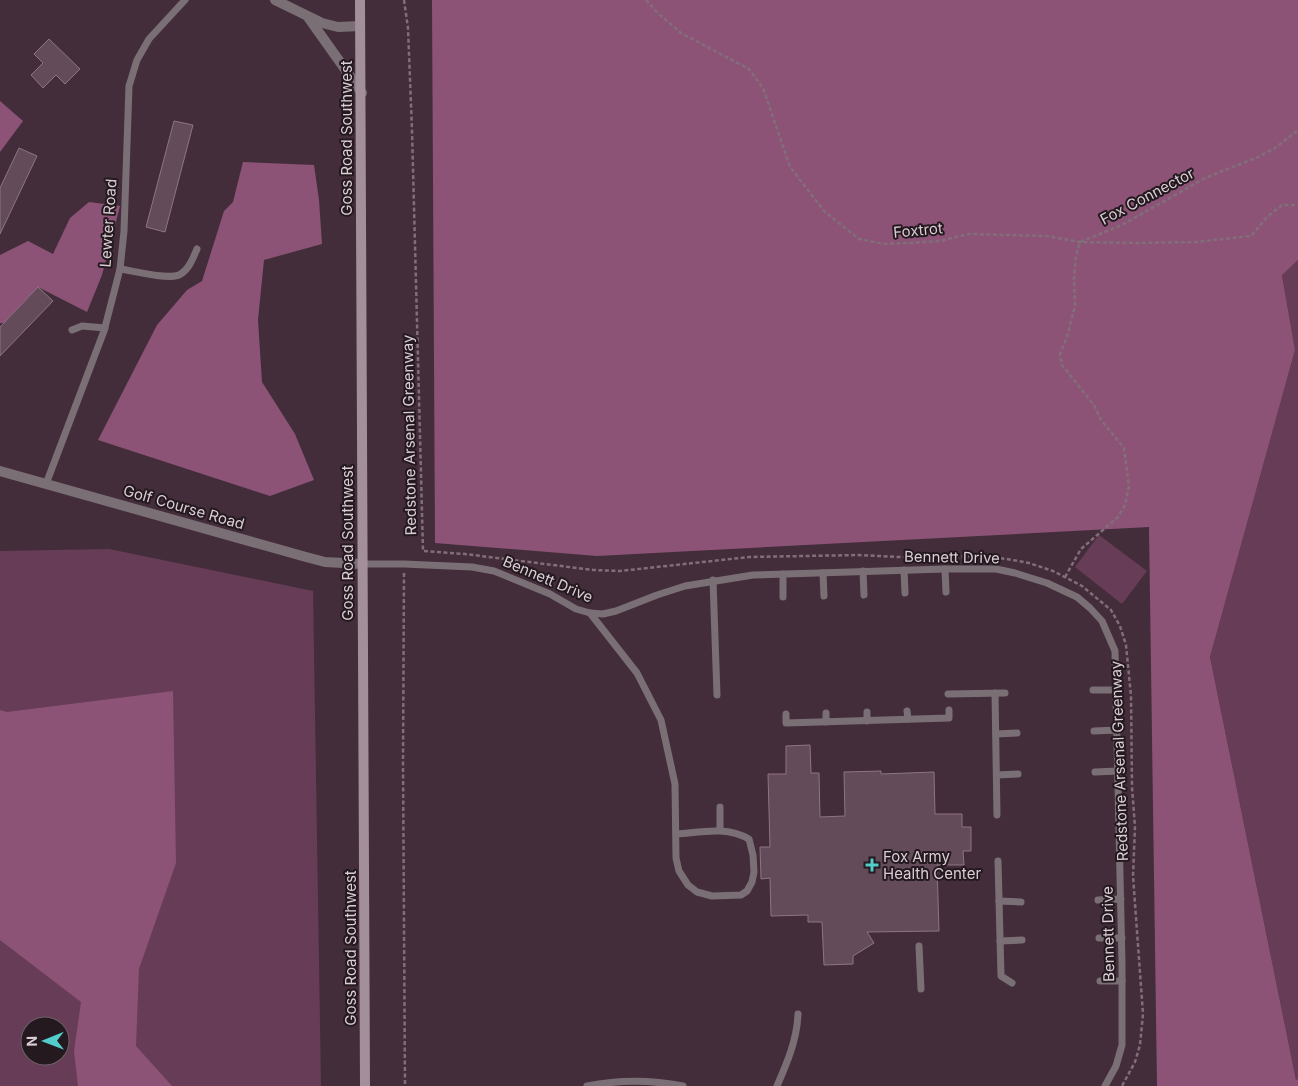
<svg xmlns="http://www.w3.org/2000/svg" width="1298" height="1086" viewBox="0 0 1298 1086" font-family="Inter,sans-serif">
  <rect width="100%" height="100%" fill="#432d3a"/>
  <!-- green -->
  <g fill="#673c57" fill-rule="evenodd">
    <polygon points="1298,260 1298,1079 1296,1080 1210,657 1295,350 1282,274"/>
    <polygon points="1099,535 1147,571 1122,604 1075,567"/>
    <path d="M 109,549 L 313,591 L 321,1086 L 0,1086 L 0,551 ZM 30,1026 L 60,1026 L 60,1056 L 30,1056 Z"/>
  </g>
  <!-- forest -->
  <g fill="#8c5376">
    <polygon points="432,0 1298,0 1298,260 1282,275 1295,350 1210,657 1296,1080 1298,1079 1298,1086 1157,1086 1149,527 597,556 435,543"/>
    <polygon points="0,101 23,121 0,152"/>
    <polygon points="243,162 314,165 319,200 322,244 264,260 258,320 262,382 295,434 314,480 270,496 98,440 157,325 187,290 202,281 224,211 233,202"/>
    <polygon points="89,202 120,206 102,275 87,312 38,287 4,323 0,323 0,255 28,241 53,254 70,218"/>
    <polygon points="173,691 176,863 139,969 136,1046 172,1086 78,1086 74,1051 81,1002 0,940 0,710 7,712"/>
  </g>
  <!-- building -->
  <g fill="#634b59" stroke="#8f7584">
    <polygon points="49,39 80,69 65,84 56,75 43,88 31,75 43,63 34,54"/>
    <polygon points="174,121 193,125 165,232 146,227"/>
    <polygon points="19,148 37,156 0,234 0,188"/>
    <polygon points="38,287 53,301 0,356 0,327"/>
    <polygon points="810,745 811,773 819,773 820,817 845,816 844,772 881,771 881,774 934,772 935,814 962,814 962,827 971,827 971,851 963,851 964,865 937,865 939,931 867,932 874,943 853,956 853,964 824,965 822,922 808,922 808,915 771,916 770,878 761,879 760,847 770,847 768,774 786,774 786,746"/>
  </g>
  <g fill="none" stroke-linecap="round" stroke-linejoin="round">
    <!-- path -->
    <g stroke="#826e79" stroke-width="2.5" stroke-dasharray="4 2.5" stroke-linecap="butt">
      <polyline points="404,0 408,28 412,130 423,551 465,554 593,570 620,571 749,557 859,555 918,558 976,556 1007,559 1029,563 1053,571 1082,586 1111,610 1120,626 1126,645 1131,696 1132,787 1135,827 1133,876 1143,1014 1140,1045 1135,1062 1122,1086"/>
      <polyline points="646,0 658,13 681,33 749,69 763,88 790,167 825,212 859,239 884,244 908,243 940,241 969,234 1047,236 1080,242 1136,243 1196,242 1251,236 1267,217 1282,205 1298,205"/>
      <polyline points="404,573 403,762 405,1086"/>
      <polyline points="1065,577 1081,549 1118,517 1125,505 1129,486 1124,448 1101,420 1094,405 1062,365 1060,354 1067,337 1075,306 1074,278 1076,256 1080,242 1122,225 1205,178 1258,157 1275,148 1298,130"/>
    </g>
    <!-- lane -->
    <g stroke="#7b6f76" stroke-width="7">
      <path d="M 120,269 C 134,271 167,280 179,275 C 189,270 193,258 197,249"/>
      <polyline points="72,330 82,326 105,328"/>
      <polyline points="46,484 104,331 120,269 124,231 129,86 137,60 149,39 185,0"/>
      <polyline points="361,564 404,564 472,567 494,571 550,594 576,609 590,613 603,614 616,611 657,595 685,586 753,575 945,569 996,569 1015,573 1047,583 1077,597 1090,608 1102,621 1115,651 1122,964 1122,1045 1116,1066 1105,1086"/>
      <polyline points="945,569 946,592"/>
      <polyline points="904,570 905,593"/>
      <polyline points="863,571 864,595"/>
      <polyline points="823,573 824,596"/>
      <polyline points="783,574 783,597"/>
      <polyline points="713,580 717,695"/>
      <path d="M 590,613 L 637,673 L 661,720 L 675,784 L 676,858 L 679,871 L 688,885 L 697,892 L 712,896 L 741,895 L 747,891 L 752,882 L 754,872 L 753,855 L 749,839 C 726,826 702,832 677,834"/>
      <polyline points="1093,690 1116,690"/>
      <polyline points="995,693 997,815"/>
      <polyline points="948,694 1005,693"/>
      <polyline points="907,711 908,719"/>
      <polyline points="867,712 867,721"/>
      <polyline points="826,713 826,722"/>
      <polyline points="786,714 786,723 949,718 949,710"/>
      <polyline points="1094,731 1117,730"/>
      <polyline points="996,734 1017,733"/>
      <polyline points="1095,772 1118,771"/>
      <polyline points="997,775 1018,774"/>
      <polyline points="720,830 720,807"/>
      <polyline points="998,861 1001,976 1012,983"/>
      <polyline points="1098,900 1121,899"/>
      <polyline points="999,901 1021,902"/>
      <polyline points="1099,938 1122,938"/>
      <polyline points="1000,941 1022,940"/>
      <polyline points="919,946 921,989"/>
      <polyline points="1100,981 1122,981"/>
      <path d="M 587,1086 C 618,1080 652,1080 683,1086"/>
      <path d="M 777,1086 C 787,1063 797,1040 798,1014"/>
    </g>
    <!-- street -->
    <g stroke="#7b6f76" stroke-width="10">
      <polyline points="275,0 322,23 338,27 360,26"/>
      <polyline points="308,17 362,93"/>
      <polyline points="0,471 306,557 325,562 361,564"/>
    </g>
    <!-- secondary -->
    <polyline stroke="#a28f9a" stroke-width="10" points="360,0 365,1086"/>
  </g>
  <!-- markers -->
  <path fill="#53cdca" stroke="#23191f" stroke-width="2" d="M869.5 857.5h5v5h5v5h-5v5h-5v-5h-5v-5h5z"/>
  <g text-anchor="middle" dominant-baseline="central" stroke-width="4" stroke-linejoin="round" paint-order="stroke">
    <!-- street labels -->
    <g font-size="15" fill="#dccdd5" stroke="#23191f">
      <text transform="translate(346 138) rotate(-90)">Goss Road Southwest</text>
      <text transform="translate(1147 196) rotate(-28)">Fox Connector</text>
      <text transform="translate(108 223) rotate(-86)">Lewter Road</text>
      <text transform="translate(918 230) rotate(-5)">Foxtrot</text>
      <text transform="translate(409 435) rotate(-91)">Redstone Arsenal Greenway</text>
      <text transform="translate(184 507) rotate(16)">Golf Course Road</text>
      <text transform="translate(347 543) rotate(-90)">Goss Road Southwest</text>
      <text transform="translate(952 557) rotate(1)">Bennett Drive</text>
      <text transform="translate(548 579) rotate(23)">Bennett Drive</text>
      <text transform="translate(1119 761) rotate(-92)">Redstone Arsenal Greenway</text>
      <text transform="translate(1108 934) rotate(-91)">Bennett Drive</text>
      <text transform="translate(350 948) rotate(-90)">Goss Road Southwest</text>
    </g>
    <!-- poi labels -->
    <g font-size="15" fill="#dccdd5" stroke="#23191f" text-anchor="start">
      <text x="883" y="856">Fox Army<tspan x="883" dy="17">Health Center</tspan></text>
    </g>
  </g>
  <!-- north arrow -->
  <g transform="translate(45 1041) rotate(269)"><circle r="24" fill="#23191f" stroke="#6d6168"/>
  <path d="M0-4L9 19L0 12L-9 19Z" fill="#53cdca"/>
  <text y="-8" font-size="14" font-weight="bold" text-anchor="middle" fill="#dccdd5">N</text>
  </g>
</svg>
